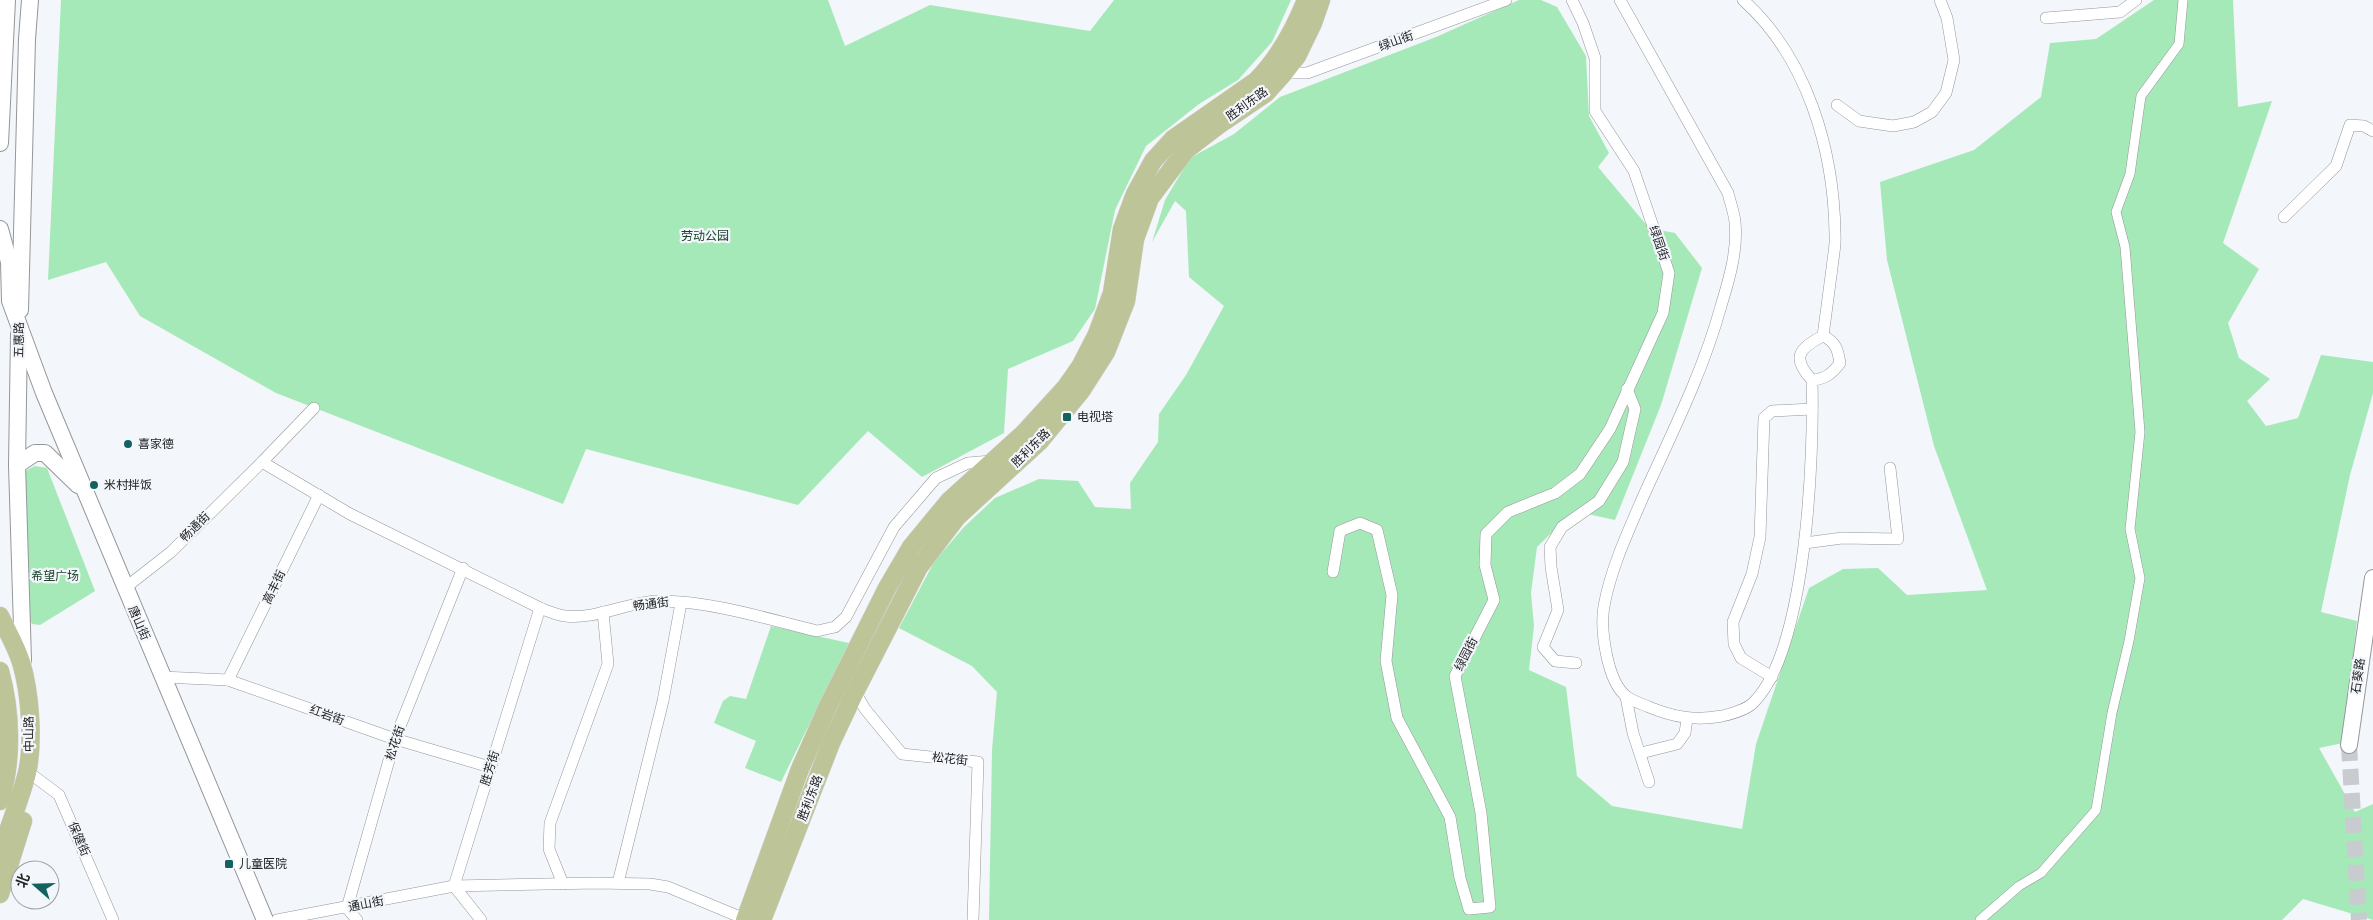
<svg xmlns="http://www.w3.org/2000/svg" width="2373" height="920" viewBox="0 0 2373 920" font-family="Raleway,'Noto Sans SC',sans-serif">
  <rect width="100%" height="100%" fill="#f3f6fa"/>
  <!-- green -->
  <g fill="#a6e9b8">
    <polygon points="61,0 828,0 845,46 930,5 1090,31 1114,0 1291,0 1272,42 1238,80 1199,104 1146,146 1115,210 1095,309 1073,341 1008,369 1004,433 922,477 868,431 798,505 586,449 563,504 276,393 140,316 106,262 48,280"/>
    <polygon points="1519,0 1541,0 1557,7 1586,56 1589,116 1609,153 1598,167 1649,228 1675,233 1702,268 1661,405 1615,520 1574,511 1537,547 1531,593 1534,626 1529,670 1566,687 1577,776 1612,806 1742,829 1756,744 1809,588 1843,569 1878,568 1907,595 1987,590 1934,446 1887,260 1880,182 1974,150 2041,97 2050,43 2096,39 2154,0 2233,0 2238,107 2272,101 2223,243 2259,269 2228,323 2239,358 2270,379 2247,401 2266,426 2298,418 2321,355 2373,362 2373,393 2350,475 2321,612 2357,621 2343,743 2319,748 2355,812 2373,804 2373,920 2303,899 2282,920 989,920 992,750 997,692 972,666 899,628 934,562 964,527 995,498 1039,479 1078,481 1095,507 1131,509 1130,483 1158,442 1159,414 1186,375 1224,306 1189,277 1186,211 1175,201 1152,242 1165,200 1190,158 1234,134 1280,97 1436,37"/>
    <polygon points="35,466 47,468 95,591 40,625 32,624 25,613 22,476 27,470"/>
    <polygon points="771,626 849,643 781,782 745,768 756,741 714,723 723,701 730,696 746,699"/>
  </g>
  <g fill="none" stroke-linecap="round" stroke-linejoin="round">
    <!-- secondary-tunnel -->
    <polyline stroke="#c9cccf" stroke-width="16" stroke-dasharray="16 8" stroke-linecap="butt" points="2349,745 2359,920"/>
    <defs>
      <polyline id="pedestrian" points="1980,920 2019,886 2041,873 2096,810 2112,713 2129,641 2140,578 2130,529 2140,432 2125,247 2116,212 2130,174 2141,96 2179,44 2183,0"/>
      <g id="minor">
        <path d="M 1620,0 L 1728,193 C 1730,202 1734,212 1735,222 C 1738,250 1729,280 1721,306 C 1703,372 1671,435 1643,497 C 1628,532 1611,568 1604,606 C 1600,629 1607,681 1626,696 C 1632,701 1642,704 1649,707 C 1673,717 1695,721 1722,716 C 1731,714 1748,709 1754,702 C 1807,648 1814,455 1812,380 C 1791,358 1799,348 1823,336 C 1836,342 1838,350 1840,363 C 1832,374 1825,379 1812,380"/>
        <path d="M 1743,0 C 1807,57 1834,150 1835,234 C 1836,245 1833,257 1832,268 C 1829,291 1826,314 1823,336"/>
        <polyline points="2046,18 2120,12 2136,0"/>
        <polyline points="1284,73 1307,73 1506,0"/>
        <polyline points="1837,105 1859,121 1893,126 1914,122 1932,112 1946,93 1954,60 1947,18 1940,0"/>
        <polyline points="2284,217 2336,166 2350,125 2364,126 2373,131"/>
        <polyline points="262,462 314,408"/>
        <polyline points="1805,543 1842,538 1898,539 1890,468"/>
        <polyline points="1333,572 1340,531 1360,523 1377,530 1392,595 1386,661 1397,718 1450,817 1460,878 1469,909 1490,907 1481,813 1455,676 1494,600 1485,565 1486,534 1508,512 1555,493 1580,474 1610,429 1663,313 1669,273 1634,171 1595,111 1595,58 1583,23 1572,0"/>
        <path d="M 125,588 L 171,552 L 262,462 L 350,514 L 540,608 C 548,611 557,615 565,616 C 598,620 631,600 663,601 C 715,602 767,619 817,631 L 835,627 L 846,617 L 894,527 L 936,478 L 968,463 L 991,461"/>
        <polyline points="1576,663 1555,661 1543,647 1558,610 1551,567 1550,547 1562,527 1599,501 1623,462 1635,409 1627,389"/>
        <polyline points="162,677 228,680 395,739 490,767"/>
        <polyline points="1772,677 1741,658 1734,644 1733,622 1752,574 1760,537 1764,418 1772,411 1812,409"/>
        <polyline points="228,680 319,495"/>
        <polyline points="855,692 865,709 902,754 978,762 973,920"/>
        <polyline points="1626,697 1633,733 1649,782"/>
        <polyline points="1641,753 1677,744 1685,733 1687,719"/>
        <polyline points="27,771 59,795 113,920"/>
        <polyline points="618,883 663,701 681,603"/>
        <polyline points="563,884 549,849 550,823 608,664 603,612"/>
        <polyline points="277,920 454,886 597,883 650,884 668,887 745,919"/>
        <polyline points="357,920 347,908 395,739 463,568"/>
        <polyline points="481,920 454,886 540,608"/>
      </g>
      <g id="secondary">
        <polyline points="0,143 7,0"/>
        <polyline points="0,229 9,262 10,301 44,393 265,920"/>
        <polyline points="20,310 27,39 30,0"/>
        <polyline points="19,334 17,465 23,660"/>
        <polyline points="17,465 35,453 45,453 78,485"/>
        <polyline points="2349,745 2373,578"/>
      </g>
      <g id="primary">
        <path d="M 0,616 C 7,631 16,646 21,662 C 30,692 34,742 27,773 C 20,800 9,827 0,854"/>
        <path d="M 0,671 C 11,711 13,760 0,801"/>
        <polyline points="0,894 23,821"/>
        <path d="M 745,920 L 800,769 L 827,708 L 887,588 L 911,547 L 949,501 L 1024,433 L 1066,387 L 1080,367 L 1097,334 L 1112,293 L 1122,229 L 1129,210 L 1135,194 L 1153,161 L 1173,139 L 1256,81 C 1279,58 1294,30 1306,0"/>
        <polyline points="762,920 831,743 855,692 919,567 957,517 1040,441 1081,391 1106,352 1126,301 1135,239 1150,198 1186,150 1220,124 1266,93 1284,73 1297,56 1313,23 1321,0"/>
      </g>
    </defs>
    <!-- pedestrian casing -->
    <use href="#pedestrian" stroke="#94969a" stroke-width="10"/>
    <!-- minor casing -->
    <use href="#minor" stroke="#94969a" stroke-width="12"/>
    <!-- secondary casing -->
    <use href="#secondary" stroke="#94969a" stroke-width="18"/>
    <!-- primary casing -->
    <use href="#primary" stroke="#d3d3d3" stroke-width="19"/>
    <!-- pedestrian -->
    <use href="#pedestrian" stroke="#fff" stroke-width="9"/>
    <!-- minor -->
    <use href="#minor" stroke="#fff" stroke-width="11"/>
    <!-- secondary -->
    <use href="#secondary" stroke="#fff" stroke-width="16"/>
    <!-- primary -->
    <use href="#primary" stroke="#bdc498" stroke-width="18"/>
  </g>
  <!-- markers -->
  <g fill="#13625f" stroke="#f3f6fa" stroke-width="2">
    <rect x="1062" y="412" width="10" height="10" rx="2.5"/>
    <circle cx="128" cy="444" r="5"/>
    <circle cx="94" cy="485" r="5"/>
    <rect x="224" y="859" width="10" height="10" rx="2.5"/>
  </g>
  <g text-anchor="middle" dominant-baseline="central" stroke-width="4.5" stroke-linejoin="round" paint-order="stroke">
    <!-- street labels -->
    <g font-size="12" fill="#222325" stroke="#f3f6fa">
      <text transform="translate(1396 41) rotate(-20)">绿山街</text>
      <text transform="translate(1247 104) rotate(-36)">胜利东路</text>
      <text transform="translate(1659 243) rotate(71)">绿园街</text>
      <text transform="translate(19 340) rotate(-89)">五惠路</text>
      <text transform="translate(1031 448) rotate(-45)">胜利东路</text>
      <text transform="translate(195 527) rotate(-45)">畅通街</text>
      <text transform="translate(274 587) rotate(-64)">高丰街</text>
      <text transform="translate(651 604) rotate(-7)">畅通街</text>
      <text transform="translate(139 623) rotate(67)">唐山街</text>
      <text transform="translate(1466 654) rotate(-63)">绿园街</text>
      <text transform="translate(2358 676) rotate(-82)">石葵路</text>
      <text transform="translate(327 715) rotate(20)">红岩街</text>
      <text transform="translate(29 734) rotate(-91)">中山路</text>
      <text transform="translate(395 743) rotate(-72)">松花街</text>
      <text transform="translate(950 759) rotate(6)">松花街</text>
      <text transform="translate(490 768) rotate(-73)">胜芳街</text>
      <text transform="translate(810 798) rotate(-69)">胜利东路</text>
      <text transform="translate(79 839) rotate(67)">保健街</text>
      <text transform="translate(366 904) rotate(-11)">通山街</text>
    </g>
    <!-- park labels -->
    <g font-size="12" fill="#1b4228" stroke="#f3f6fa">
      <text x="705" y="236">劳动公园</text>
      <text x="55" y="576">希望广场</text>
    </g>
    <!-- poi labels -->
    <g font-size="12" fill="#222325" stroke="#f3f6fa" text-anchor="start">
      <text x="1077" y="417">电视塔</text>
      <text x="138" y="444">喜家德</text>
      <text x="104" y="485">米村拌饭</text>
      <text x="239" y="864">儿童医院</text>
    </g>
  </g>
  <!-- north arrow -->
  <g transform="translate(35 885) rotate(290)"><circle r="24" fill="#f3f6fa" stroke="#9fa2a5"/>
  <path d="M0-4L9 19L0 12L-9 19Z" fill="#13625f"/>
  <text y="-8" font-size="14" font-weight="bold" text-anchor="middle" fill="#222325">北</text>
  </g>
</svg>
